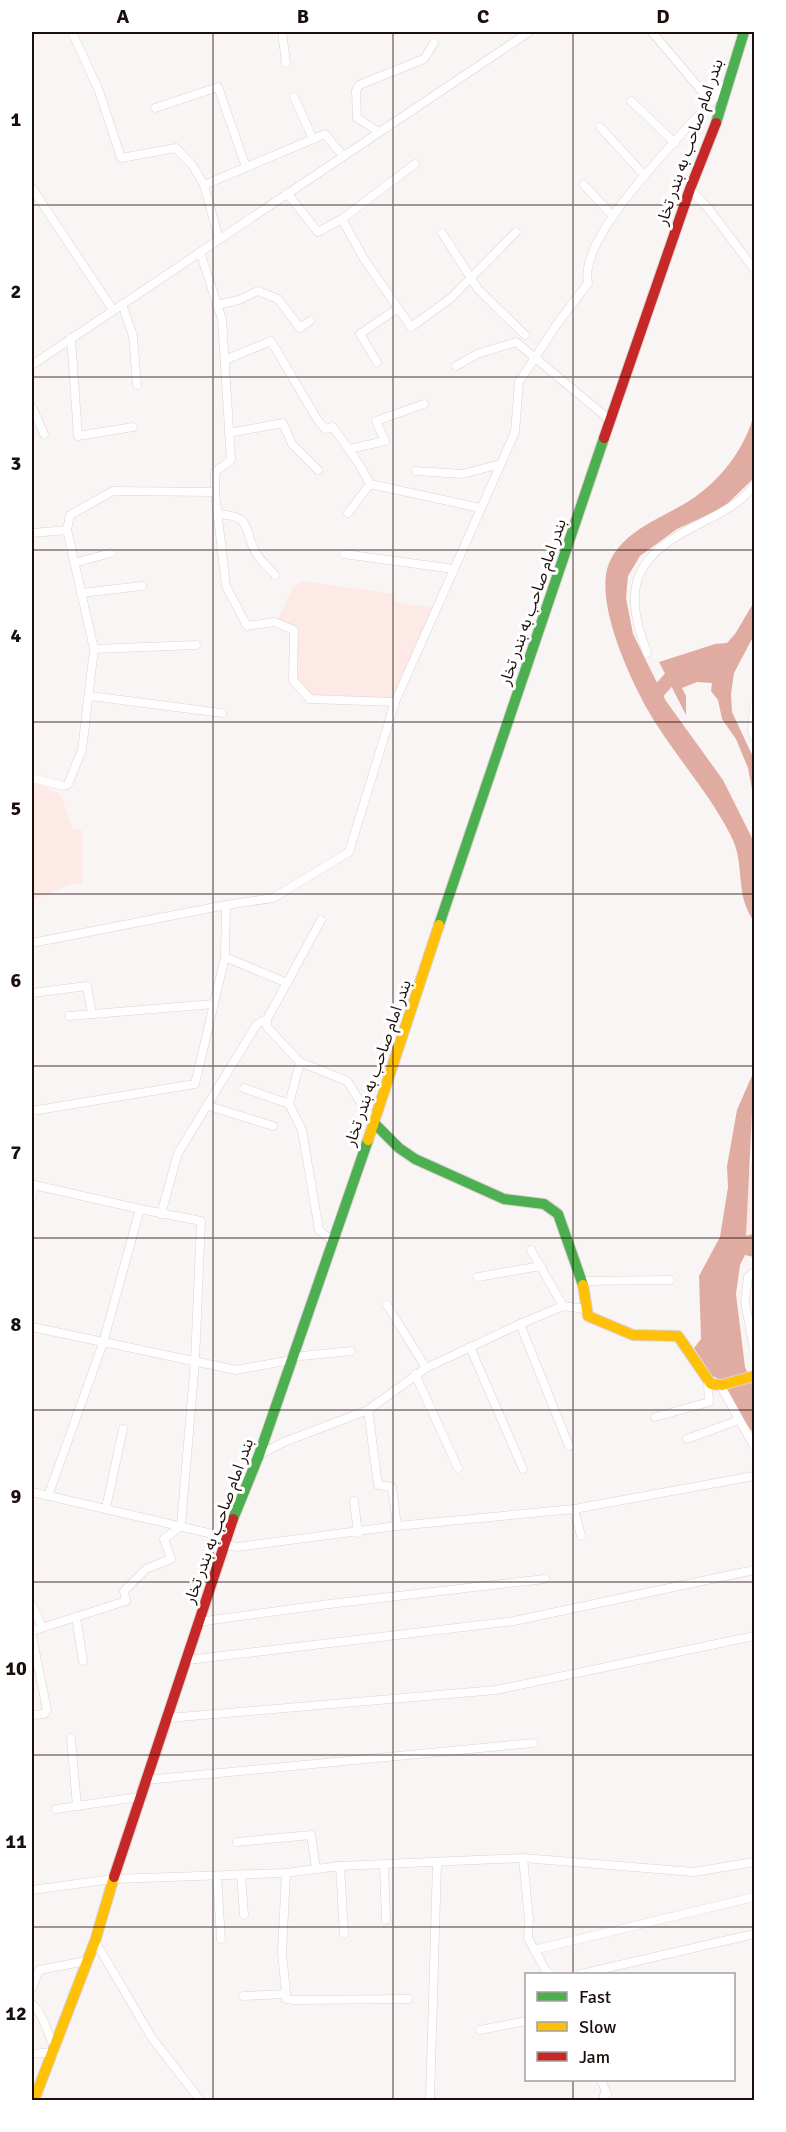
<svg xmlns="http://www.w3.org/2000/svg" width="786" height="2132" viewBox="0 0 786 2132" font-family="Signika,'Noto Sans Arabic',sans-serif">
  <rect width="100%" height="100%" fill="#faf5f5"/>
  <!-- green -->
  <g fill="#fde9e6">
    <polygon points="300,581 396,594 395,602 433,608 393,701 313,697 295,678 299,630 276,623 293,588"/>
    <polygon points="32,784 46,787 60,794 73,829 82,830 82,883 71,884 32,901"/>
    <polygon points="754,1105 754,1229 752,1234 746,1237 747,1183 752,1159 751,1124"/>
  </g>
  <!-- water -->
  <g fill="#e0aca2">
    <path d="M 754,414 L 754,478 L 723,508 L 677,529 L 640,556 L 628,576 L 626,598 L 633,634 L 666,701 L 723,780 L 754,842 L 754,921 C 734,894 746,865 731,836 C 708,790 671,752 646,707 C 628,674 590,593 612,557 C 627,531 658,519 684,504 C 717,485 745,450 754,414 Z"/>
    <polygon points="754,602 754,635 734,673 731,694 732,712 754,759 754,800 748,768 736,739 722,719 718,700 711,691 712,683 697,682 682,688 686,696 686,715 659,662 715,644 727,643 735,634"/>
    <polygon points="754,1071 746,1236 752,1234 754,1229 754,1257 745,1255 740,1265 736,1294 745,1367 754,1389 754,1434 728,1400 721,1380 712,1376 694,1348 701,1339 699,1276 720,1237 728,1187 727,1166 737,1110"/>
  </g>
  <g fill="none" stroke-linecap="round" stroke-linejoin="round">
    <!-- river -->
    <polyline stroke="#e0aca2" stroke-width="14" points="652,698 676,672 683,670"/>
    <defs>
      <g id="street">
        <polyline points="72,32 99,91 121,158 176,148 193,166 204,185"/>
        <polyline points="282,32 286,63"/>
        <polyline points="652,32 711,102"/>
        <polyline points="294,97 313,139"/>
        <polyline points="631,101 675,143"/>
        <polyline points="155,108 218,87 246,167"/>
        <polyline points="600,127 645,176"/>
        <polyline points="379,132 357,118 356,91 359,85 424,59 434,43"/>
        <polyline points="584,185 612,215"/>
        <polyline points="32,188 113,310"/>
        <polyline points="690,189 708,208 754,269"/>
        <polyline points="287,193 318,232 342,219 415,164"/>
        <polyline points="342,219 364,259 398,308 360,334 377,362"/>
        <polyline points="442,233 478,289 525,335"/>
        <polyline points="219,239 204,185 325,134 343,156"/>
        <polyline points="200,252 222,319 231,460 215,472 215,492"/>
        <polyline points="122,304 133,336 137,385"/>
        <polyline points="217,305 239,300 258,291 278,299 300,328 310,321"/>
        <polyline points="398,308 411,327 451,298 516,232"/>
        <polyline points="71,338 78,436 133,427"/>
        <polyline points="225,360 271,341 317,419 325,429 333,427 359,464 370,484 480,508"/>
        <polyline points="32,365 529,32"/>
        <polyline points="456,366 477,354 516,342 611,421"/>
        <polyline points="32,407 44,434"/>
        <polyline points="229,433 283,423 292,444 318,470"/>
        <polyline points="349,449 385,441 376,421 424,404"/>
        <polyline points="416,471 463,474 500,464"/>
        <polyline points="348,513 370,484"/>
        <path d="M 217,514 C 254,516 242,528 256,553 C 261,561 269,568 275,575"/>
        <polyline points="67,530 70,515 113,491 215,492 226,586 247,626 274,622 294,630 293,680 310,699 395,702"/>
        <polyline points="32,533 67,530 94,649 82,750 68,784 64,786 32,778"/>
        <polyline points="344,554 454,569"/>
        <polyline points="74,563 111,553"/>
        <polyline points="81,593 142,586"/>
        <polyline points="94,649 196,645"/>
        <path d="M 647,653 C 619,579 639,553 707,520 C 723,512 745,500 754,485"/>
        <polyline points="90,696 222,713"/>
        <polyline points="754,707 752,731 754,737"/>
        <polyline points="32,943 226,905"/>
        <polyline points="287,983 321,920"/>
        <polyline points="32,993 87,986 92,1014"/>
        <polyline points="69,1016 214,1004"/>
        <polyline points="267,1019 267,1027 300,1062 347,1081 374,1123"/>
        <polyline points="244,1088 289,1104 302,1130 319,1230 334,1242"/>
        <polyline points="289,1104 300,1062"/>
        <polyline points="209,1106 273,1126"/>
        <polyline points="32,1111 195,1084 225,957"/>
        <polyline points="32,1185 34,1185 32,1197"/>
        <polyline points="34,1185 140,1209"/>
        <path d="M 161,1214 L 178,1153 L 257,1024 L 267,1019 L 287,983 L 225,957 L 226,905 L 273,898 L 349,852 L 395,702 L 515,432 L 519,382 L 557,324 L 588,283 C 577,232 694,125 726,84"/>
        <polyline points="531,1250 563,1306"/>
        <polyline points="754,1272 748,1277 745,1302 754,1349"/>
        <polyline points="478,1277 541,1266"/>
        <polyline points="582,1281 670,1280"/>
        <polyline points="387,1305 426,1368"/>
        <polyline points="520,1324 569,1446"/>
        <polyline points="32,1327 236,1370 291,1360"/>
        <polyline points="470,1347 523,1469"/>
        <polyline points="292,1357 351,1351"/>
        <polyline points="415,1374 458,1468"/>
        <polyline points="720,1385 754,1446"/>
        <polyline points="368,1410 378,1485 392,1487 397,1526"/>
        <polyline points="655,1417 709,1402 708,1383"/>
        <polyline points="687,1439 739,1420"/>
        <polyline points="259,1455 284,1442 368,1410 426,1368 520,1324 563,1306 585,1309"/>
        <polyline points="32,1492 226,1537"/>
        <polyline points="354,1501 358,1533"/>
        <polyline points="106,1508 123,1429"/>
        <polyline points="574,1509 581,1536"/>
        <polyline points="223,1544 237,1547 397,1526 574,1509 754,1476"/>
        <polyline points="32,1605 42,1627"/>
        <polyline points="76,1617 83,1661"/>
        <polyline points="198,1622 329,1604 545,1579"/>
        <polyline points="32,1631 126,1601 124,1591 146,1569 171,1559 164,1539 181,1526 195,1361 201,1221 140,1209 103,1343 48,1496"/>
        <polyline points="32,1636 47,1710 44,1714 32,1715"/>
        <polyline points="188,1660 514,1621 754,1570"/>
        <polyline points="168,1718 496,1690 754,1636"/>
        <polyline points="71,1738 77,1806"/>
        <polyline points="146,1780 533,1743"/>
        <polyline points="56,1809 139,1797"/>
        <polyline points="237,1842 311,1835 316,1868"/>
        <polyline points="523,1858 529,1919 528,1938 546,1971 551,1974"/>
        <polyline points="340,1866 344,1934"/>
        <polyline points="384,1866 386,1920"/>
        <polyline points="241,1874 244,1915"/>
        <polyline points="217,1876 221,1939"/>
        <polyline points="32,1890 113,1879 286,1873 340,1866 523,1858 694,1872 754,1862"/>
        <polyline points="95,1941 152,2038 200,2100"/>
        <polyline points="534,1950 754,1897"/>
        <polyline points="581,1974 754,1934"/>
        <polyline points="32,1988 39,1970 86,1961"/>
        <polyline points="286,1994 286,1999 294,2000 408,1999"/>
        <polyline points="243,1996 286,1994 282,1952 286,1873"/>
        <path d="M 32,2004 C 44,2015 47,2033 55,2048"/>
        <polyline points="480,2030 526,2021"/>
        <polyline points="32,2054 54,2052"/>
        <polyline points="601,2080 607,2094 604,2095 604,2100"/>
        <polyline points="430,2100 437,1864"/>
      </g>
      <g id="fast">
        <polyline points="716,123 744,32"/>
        <polyline points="439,925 604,438"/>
        <polyline points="374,1123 399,1148 415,1159 504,1199 544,1204 558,1214 583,1285"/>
        <polyline points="233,1519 259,1455 368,1140"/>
      </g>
      <g id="slow">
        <polyline points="368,1140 439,925"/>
        <polyline points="583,1285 588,1316 633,1335 678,1336 711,1384 722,1385 754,1376"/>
        <polyline points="34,2100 95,1941 114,1877"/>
      </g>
      <g id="jam">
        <polyline points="604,438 690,189 716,123"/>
        <polyline points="114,1877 233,1519"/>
      </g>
    </defs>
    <!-- street casing -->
    <use href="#street" stroke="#dcd2d1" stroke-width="9"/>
    <!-- fast casing -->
    <use href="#fast" stroke="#dcd2d1" stroke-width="12"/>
    <!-- slow casing -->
    <use href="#slow" stroke="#dcd2d1" stroke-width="12"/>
    <!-- jam casing -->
    <use href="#jam" stroke="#dcd2d1" stroke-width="12"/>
    <!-- street -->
    <use href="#street" stroke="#fefefe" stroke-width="8"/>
    <!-- fast -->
    <use href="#fast" stroke="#4caf50" stroke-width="10"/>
    <!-- slow -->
    <use href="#slow" stroke="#ffc107" stroke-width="10"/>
    <!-- jam -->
    <use href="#jam" stroke="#c62828" stroke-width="10"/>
  </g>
  <!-- grid -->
  <path fill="none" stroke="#1b0e0b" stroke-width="1.5" stroke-opacity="0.55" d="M 213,32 L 213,2100M 393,32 L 393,2100M 573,32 L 573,1974M 32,205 L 754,205M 32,377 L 754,377M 32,550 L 754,550M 32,722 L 754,722M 32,894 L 754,894M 32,1066 L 754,1066M 32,1238 L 754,1238M 32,1410 L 754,1410M 32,1582 L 754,1582M 32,1755 L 754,1755M 32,1927 L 754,1927M 573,2080 L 573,2100"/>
  <g text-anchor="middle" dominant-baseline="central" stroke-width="6" stroke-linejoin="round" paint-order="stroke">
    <!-- street labels -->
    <g font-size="16" fill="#1b0e0b" stroke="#fff">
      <text transform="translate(690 142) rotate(-71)">بندر امام صاحب به بندر تخار</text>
      <text transform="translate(533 602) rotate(-71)">بندر امام صاحب به بندر تخار</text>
      <text transform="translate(378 1063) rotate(-71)">بندر امام صاحب به بندر تخار</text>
      <text transform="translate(219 1521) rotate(-70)">بندر امام صاحب به بندر تخار</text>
    </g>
  </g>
  <!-- border -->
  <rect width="786" height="2132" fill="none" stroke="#ffffff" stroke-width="66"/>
  <!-- legend -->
  <rect x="525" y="1973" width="210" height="108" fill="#ffffff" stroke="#a49f9d" stroke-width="1.5"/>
  <rect x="537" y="1992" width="30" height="9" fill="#4caf50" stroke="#a49f9d" stroke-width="1.5"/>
  <text x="579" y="2003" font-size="18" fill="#1b0e0b">Fast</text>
  <rect x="537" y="2022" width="30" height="9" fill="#ffc107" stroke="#a49f9d" stroke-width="1.5"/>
  <text x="579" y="2033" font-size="18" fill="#1b0e0b">Slow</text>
  <rect x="537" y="2052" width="30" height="9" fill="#c62828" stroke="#a49f9d" stroke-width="1.5"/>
  <text x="579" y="2063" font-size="18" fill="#1b0e0b">Jam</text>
  <rect x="33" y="33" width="720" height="2066" fill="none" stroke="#1b0e0b" stroke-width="2"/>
  <g font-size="20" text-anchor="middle" font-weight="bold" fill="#1b0e0b">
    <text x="123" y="23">A</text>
    <text x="303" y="23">B</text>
    <text x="483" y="23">C</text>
    <text x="663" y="23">D</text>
    <text x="16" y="126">1</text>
    <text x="16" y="298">2</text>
    <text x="16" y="470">3</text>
    <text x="16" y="642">4</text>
    <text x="16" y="815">5</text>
    <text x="16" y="987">6</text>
    <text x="16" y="1159">7</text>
    <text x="16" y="1331">8</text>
    <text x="16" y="1503">9</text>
    <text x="16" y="1675">10</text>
    <text x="16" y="1848">11</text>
    <text x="16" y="2020">12</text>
  </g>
</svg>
